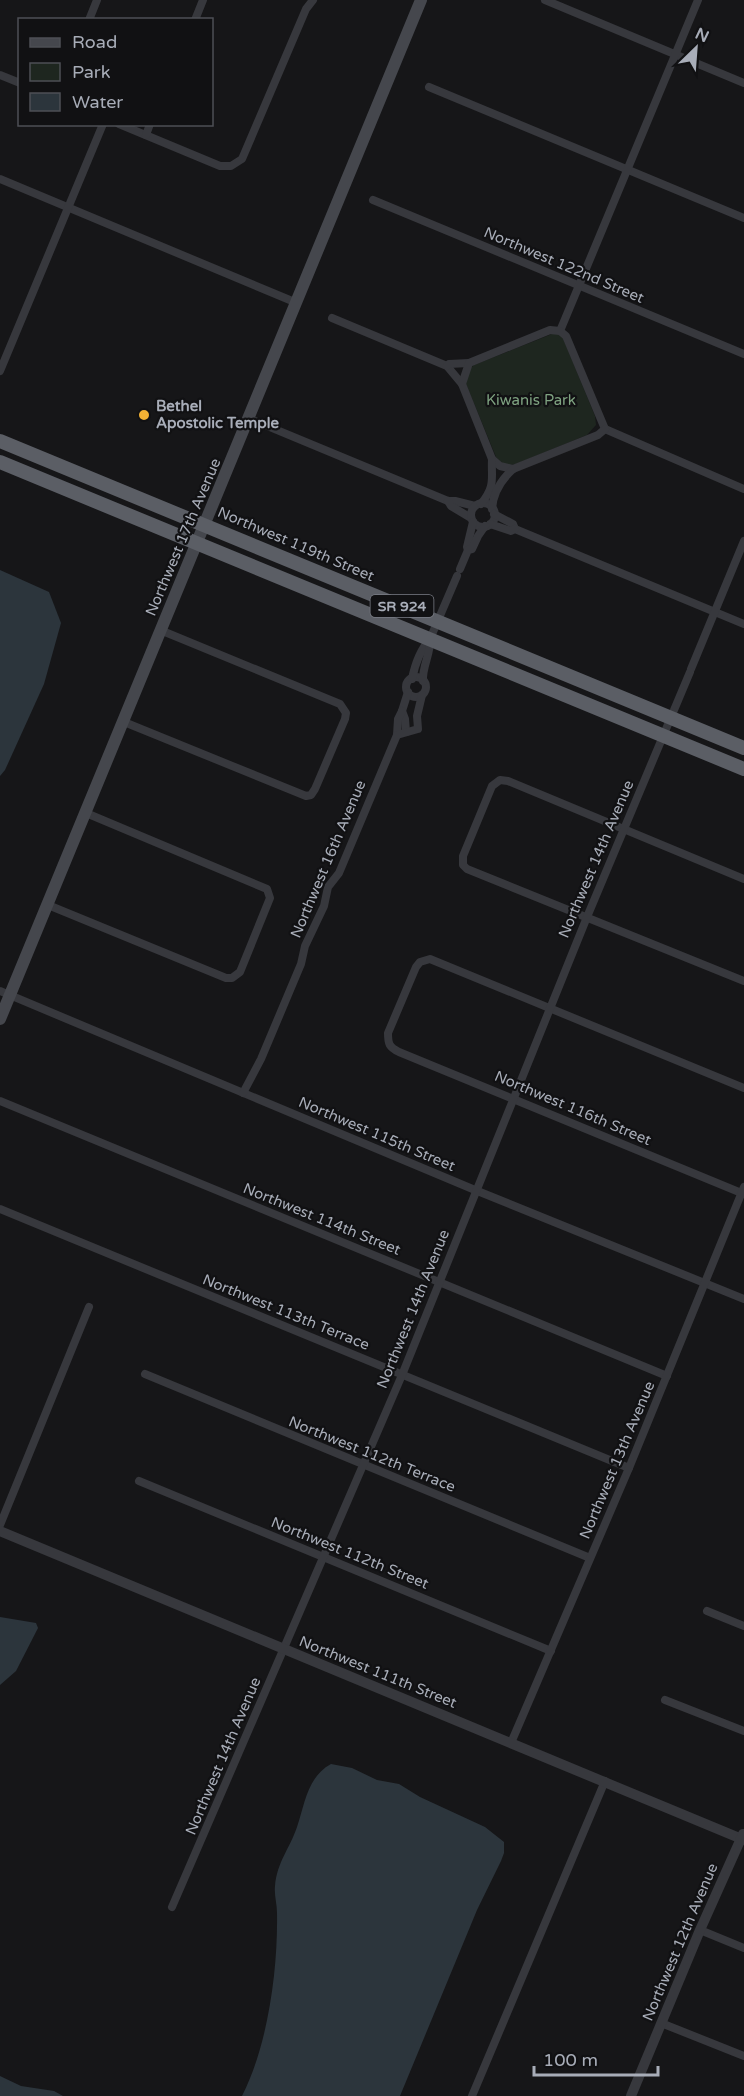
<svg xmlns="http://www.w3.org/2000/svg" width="744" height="2096" viewBox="0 0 744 2096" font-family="'Varela Round',sans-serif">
  <rect width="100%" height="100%" fill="#161618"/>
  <!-- green -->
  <path fill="#1e261f" d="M 552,334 L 558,334 L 563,338 L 595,416 L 596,425 L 587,435 L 516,464 C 507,466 502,464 496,457 L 466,384 L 468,370 L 474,365 Z"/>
  <!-- water -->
  <g fill="#2c353c">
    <polygon points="0,570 49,592 61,623 44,684 5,770 0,776"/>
    <polygon points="0,1617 36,1623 38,1628 16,1671 0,1685"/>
    <path d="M 331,1764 L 352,1768 L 377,1780 L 399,1784 L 420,1797 L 485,1827 L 504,1842 L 504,1853 L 501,1861 L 477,1910 L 400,2096 L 242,2096 C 268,2045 278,1970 277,1913 C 277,1904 274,1895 275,1886 C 277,1862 290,1848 297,1827 C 305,1804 307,1777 331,1764 Z"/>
    <polygon points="0,2076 21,2086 54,2091 63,2096 0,2096"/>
  </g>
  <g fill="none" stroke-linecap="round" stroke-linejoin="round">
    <!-- minor -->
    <g stroke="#37383d" stroke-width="8">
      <polyline points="545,0 744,83"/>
      <polyline points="89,20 97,0"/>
      <polyline points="195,20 203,0"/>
      <polyline points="0,75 20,83"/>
      <polyline points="429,87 744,218"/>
      <polyline points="119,124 220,166 231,166 242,159 306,9 313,0"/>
      <polyline points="146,135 150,124"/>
      <polyline points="0,179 297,303"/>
      <polyline points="373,200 744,354"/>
      <polyline points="332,318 447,366 462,384"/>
      <polyline points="560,331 698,0"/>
      <polyline points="447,366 449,364 469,363"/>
      <polyline points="0,371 103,124"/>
      <polyline points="248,418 448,501 455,501 475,506"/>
      <polyline points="605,429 744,489"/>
      <polyline points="492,459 500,466 513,469"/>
      <polyline points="448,501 451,506 471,518"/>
      <circle cx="483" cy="515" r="12"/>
      <path d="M 481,504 C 496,485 491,479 492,459 L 462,384 L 469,363 L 550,330 L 560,331 L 566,336 L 605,429"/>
      <path d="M 492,509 C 493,492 501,480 513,469 L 598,435 L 605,429"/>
      <polyline points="494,514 513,524 515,529 744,624"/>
      <polyline points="490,524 511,531 515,529"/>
      <polyline points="468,550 467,547 473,522"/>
      <polyline points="460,569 468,550 472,549 478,536 485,526"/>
      <polyline points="691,669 744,541"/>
      <circle cx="416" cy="687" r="10"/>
      <path d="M 412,679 C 415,664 420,650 430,639 L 457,576"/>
      <path d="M 423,681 C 422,666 431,654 430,639"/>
      <polyline points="124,722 306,796 311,795 315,789 345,719 346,713 340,704 160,630"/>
      <polyline points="406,732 405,719 402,711 408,692"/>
      <polyline points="397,735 398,719 402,711"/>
      <polyline points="744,879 508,781 500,780 492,786 463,856 463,865 467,869 744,981"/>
      <polyline points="48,905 226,978 232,978 240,972 270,898 267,889 86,813"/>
      <polyline points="0,991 475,1190 744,1299"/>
      <path d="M 744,1088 L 430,959 L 420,962 L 416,967 L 388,1033 C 388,1044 389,1047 399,1052 L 744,1194"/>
      <polyline points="243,1093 261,1059 301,964 305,946 324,906 328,887 339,873 397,735 418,729 417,716 422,695"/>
      <polyline points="0,1101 667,1376"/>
      <polyline points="0,1209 629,1468"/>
      <polyline points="145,1374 590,1558"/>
      <polyline points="139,1481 551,1651"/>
      <polyline points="0,1525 89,1307"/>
      <polyline points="707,1611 744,1626"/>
      <polyline points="665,1700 744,1731"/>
      <polyline points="511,1743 629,1468 744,1187"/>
      <polyline points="172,1907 402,1375 587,917 690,672"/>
      <polyline points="700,1930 744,1948"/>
      <polyline points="661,2023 744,2056"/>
      <polyline points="472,2096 605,1781"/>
    </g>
    <!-- tertiary -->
    <g stroke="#37383d" stroke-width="10">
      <polyline points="0,1531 744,1840"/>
      <polyline points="631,2096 700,1930 743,1834"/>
    </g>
    <!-- secondary -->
    <polyline stroke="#45474d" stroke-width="12" points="0,1019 421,0"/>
    <!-- trunk -->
    <g stroke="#5b5e65" stroke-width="14">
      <polyline points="0,441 744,748"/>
      <polyline points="0,462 744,769"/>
    </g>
  </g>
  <!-- markers -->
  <circle fill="#f2b134" stroke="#111113" stroke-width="2" cx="144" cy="415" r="6"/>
  <g text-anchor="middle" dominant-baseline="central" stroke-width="4.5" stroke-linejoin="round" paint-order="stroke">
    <!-- shield labels -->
    <rect fill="#111113" stroke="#7b7e86" stroke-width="1.5" x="370.5" y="595" width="63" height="22" rx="4.5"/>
    <g font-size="14" font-weight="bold" fill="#a8adb8">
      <text x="402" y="606">SR 924</text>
    </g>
    <!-- street labels -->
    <g font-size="15" fill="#a8adb8" stroke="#111113">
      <text transform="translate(564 265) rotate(23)">Northwest 122nd Street</text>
      <text transform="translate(183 537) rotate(-67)">Northwest 17th Avenue</text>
      <text transform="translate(296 544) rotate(23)">Northwest 119th Street</text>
      <text transform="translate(328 859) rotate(-67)">Northwest 16th Avenue</text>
      <text transform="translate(596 859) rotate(-67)">Northwest 14th Avenue</text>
      <text transform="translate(573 1108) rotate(23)">Northwest 116th Street</text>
      <text transform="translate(377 1134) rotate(23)">Northwest 115th Street</text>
      <text transform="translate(322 1219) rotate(22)">Northwest 114th Street</text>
      <text transform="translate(413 1309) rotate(-68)">Northwest 14th Avenue</text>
      <text transform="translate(286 1312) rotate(22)">Northwest 113th Terrace</text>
      <text transform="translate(372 1454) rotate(22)">Northwest 112th Terrace</text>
      <text transform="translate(617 1460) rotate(-67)">Northwest 13th Avenue</text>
      <text transform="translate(350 1553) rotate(22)">Northwest 112th Street</text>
      <text transform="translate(378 1672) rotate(22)">Northwest 111th Street</text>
      <text transform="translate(223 1756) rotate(-67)">Northwest 14th Avenue</text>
      <text transform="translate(680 1942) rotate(-67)">Northwest 12th Avenue</text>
    </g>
    <!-- park labels -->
    <g font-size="15" fill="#7fa381" stroke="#111113">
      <text x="531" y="400">Kiwanis Park</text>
    </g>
    <!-- poi labels -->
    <g font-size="15" font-weight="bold" fill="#a8adb8" stroke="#111113" text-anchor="start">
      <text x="156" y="406">Bethel<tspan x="156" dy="17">Apostolic Temple</tspan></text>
    </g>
  </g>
  <!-- legend -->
  <rect x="18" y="18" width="195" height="108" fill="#111113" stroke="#4d4f55" stroke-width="1.5"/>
  <rect x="30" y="38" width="30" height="9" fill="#45474d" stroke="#4d4f55" stroke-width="1.5"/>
  <text x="72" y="48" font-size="18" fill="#a8adb8">Road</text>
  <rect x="30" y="63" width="30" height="18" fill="#1e261f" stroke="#4d4f55" stroke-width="1.5"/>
  <text x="72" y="78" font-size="18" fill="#a8adb8">Park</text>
  <rect x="30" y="93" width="30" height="18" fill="#2c353c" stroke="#4d4f55" stroke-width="1.5"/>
  <text x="72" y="108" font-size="18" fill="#a8adb8">Water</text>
  <!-- north arrow -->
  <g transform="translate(696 48) rotate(25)" stroke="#111113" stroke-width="4.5" paint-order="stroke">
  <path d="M0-4.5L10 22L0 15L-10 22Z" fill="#a8adb8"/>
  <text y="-9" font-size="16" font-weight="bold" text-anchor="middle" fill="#a8adb8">N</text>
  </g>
  <!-- scale -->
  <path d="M534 2066v9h124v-9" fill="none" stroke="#a8adb8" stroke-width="3"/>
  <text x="543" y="2066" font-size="18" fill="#a8adb8" stroke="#111113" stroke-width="4.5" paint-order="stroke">100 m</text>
</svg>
